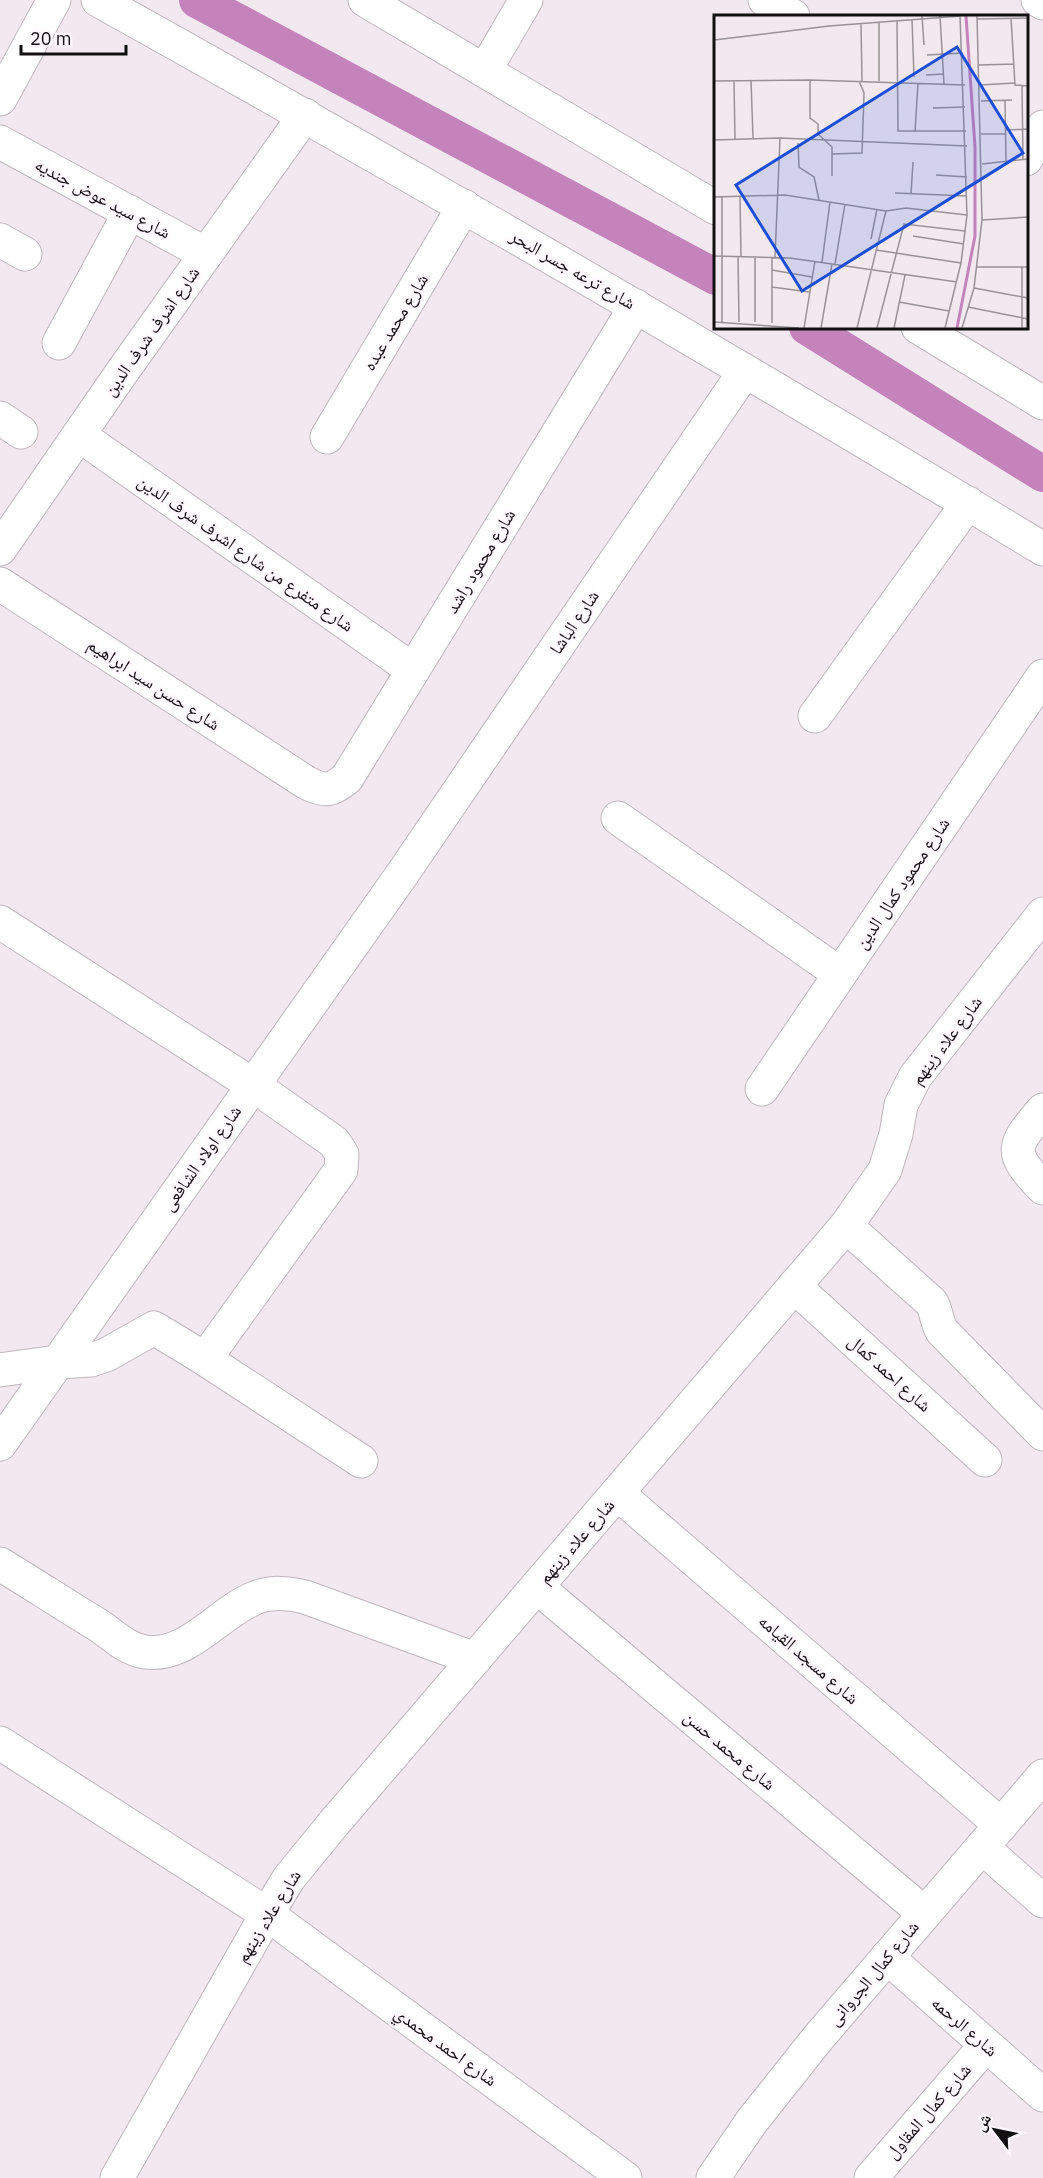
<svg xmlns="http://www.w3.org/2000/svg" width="1043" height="2178" viewBox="0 0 1043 2178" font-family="'IBM Plex Sans','Noto Naskh Arabic',sans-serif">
  <rect width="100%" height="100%" fill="#f2e9f0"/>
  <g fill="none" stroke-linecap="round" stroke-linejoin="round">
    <!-- canal -->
    <g stroke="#c583bc" stroke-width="36">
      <polyline points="197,0 716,277"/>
      <polyline points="807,327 1043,474"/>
    </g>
    <defs>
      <g id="minor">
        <path d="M 98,0 C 416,177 731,360 1043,549"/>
        <polyline points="365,0 716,208"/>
        <polyline points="765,0 793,16"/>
        <polyline points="1038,0 1043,3"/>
        <polyline points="485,70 526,0"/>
        <polyline points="0,99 54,0"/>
        <polyline points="0,142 206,254"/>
        <polyline points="1026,159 1043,127"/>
        <polyline points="0,240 25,254"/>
        <polyline points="918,327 1043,403"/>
        <polyline points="59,343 130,212"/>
        <polyline points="0,418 21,432"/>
        <polyline points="79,435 413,670"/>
        <polyline points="327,437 464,206"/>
        <polyline points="0,549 120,375 305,115"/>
        <path d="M 0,584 L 307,783 C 326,792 331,791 347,778 L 636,306"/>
        <polyline points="815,716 968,503"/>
        <polyline points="618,818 840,974"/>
        <polyline points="0,922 253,1085 334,1142 342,1154 341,1170 205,1359"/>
        <polyline points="762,1089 1043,676"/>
        <path d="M 1043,1110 C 1012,1146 1008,1152 1043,1188"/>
        <path d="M 846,1226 L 931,1302 C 937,1311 936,1321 942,1331 L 1043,1434"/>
        <polyline points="794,1286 985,1460"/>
        <polyline points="0,1370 57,1362 91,1360 106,1355 154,1328 205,1359 361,1461"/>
        <polyline points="0,1444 403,873 745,371"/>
        <polyline points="617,1493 1001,1825"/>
        <path d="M 0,1564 C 33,1584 65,1605 98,1625 C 113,1635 126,1649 145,1652 C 188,1658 219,1612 255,1598 C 271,1591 288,1593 305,1597 L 475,1659"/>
        <polyline points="537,1587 924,1913"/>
        <polyline points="0,1743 267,1914 625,2178"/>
        <polyline points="982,1847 1043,1901"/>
        <polyline points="887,1957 1043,2095"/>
        <polyline points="117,2178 267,1914 289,1878 334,1823 846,1226 885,1170 896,1134 901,1105 915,1077 1043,914"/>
        <polyline points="713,2178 752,2121 818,2038 1043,1776"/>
        <polyline points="871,2178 986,2045"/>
      </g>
    </defs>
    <!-- minor casing -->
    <use href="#minor" stroke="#bfb6bd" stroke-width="35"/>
    <!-- minor -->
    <use href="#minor" stroke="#fff" stroke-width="33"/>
  </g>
  <g text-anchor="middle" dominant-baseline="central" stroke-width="5" stroke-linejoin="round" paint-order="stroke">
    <!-- street labels -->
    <g font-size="18" fill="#120f11" stroke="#fef7fd">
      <text transform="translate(103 198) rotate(28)">شارع سيد عوض جنديه</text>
      <text transform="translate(573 269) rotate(30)">شارع ترعه جسر البحر</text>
      <text transform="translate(395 322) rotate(-59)">شارع محمد عبده</text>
      <text transform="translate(151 331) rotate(-55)">شارع اشرف شرف الدين</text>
      <text transform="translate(246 553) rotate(35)">شارع متفرع من شارع اشرف شرف الدين</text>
      <text transform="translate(480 561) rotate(-59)">شارع محمود راشد</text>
      <text transform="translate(574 622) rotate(-56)">شارع الباشا</text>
      <text transform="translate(154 684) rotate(33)">شارع حسن سيد ابراهيم</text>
      <text transform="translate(902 883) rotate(-56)">شارع محمود كمال الدين</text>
      <text transform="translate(946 1040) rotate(-53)">شارع علاء زينهم</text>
      <text transform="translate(201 1158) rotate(-55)">شارع اولاد الشافعى</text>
      <text transform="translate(890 1373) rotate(42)">شارع احمد كمال</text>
      <text transform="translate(576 1541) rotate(-49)">شارع علاء زينهم</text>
      <text transform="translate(809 1659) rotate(41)">شارع مسجد القيامه</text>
      <text transform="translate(730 1750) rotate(40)">شارع محمد حسن</text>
      <text transform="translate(268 1916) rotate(-58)">شارع علاء زينهم</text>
      <text transform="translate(873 1973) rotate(-50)">شارع كمال الجروانى</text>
      <text transform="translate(965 2026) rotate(41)">شارع الرحمه</text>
      <text transform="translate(446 2046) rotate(36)">شارع احمد محمدي</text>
      <text transform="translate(928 2111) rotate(-49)">شارع كمال المقاول</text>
    </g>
  </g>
  <!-- overview -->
  <g transform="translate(714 15)">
    <rect width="314" height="314" fill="#f2e9f0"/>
    <path fill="none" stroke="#c583bc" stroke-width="3" d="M 243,313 L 261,221 L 261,132 L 252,1"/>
    <path fill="none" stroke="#989297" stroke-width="1.5" d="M 208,1 L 210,30M 226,1 L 230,69M 297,3 L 301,70 L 314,71M 198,4 L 200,62M 263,4 L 314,3M 183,5 L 184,116 L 252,116M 165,7 L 165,66M 147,9 L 148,66M 0,25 L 115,11 L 247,1M 213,40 L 249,38M 265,50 L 300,49M 212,60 L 230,59M 37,65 L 39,123M 96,65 L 96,103 L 104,109 L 104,119 L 118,132 L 118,161M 0,66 L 96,65 L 251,70M 20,66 L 21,124M 266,70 L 301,68M 308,71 L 309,145M 291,85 L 292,146M 267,86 L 298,85M 219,93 L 251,92M 291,115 L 314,114M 201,117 L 204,68M 267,119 L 292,119M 0,125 L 66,123 L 253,131M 84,128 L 85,152 L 100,162 L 105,185M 118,139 L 148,138 L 150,78 L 145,66M 268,149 L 314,144M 222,160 L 253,162M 181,178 L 253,181M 197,179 L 199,147M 0,182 L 71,180 L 172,196 L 192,193 L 253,200M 8,182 L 8,307M 26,182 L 27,241M 268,205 L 314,202M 199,221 L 250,229M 157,224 L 163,194M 162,235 L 247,248M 0,241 L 76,243 L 243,267M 24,241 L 25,307M 41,242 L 41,307M 58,242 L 58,308M 61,242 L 66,123M 108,247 L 116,187M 121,249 L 131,189M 263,252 L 314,252M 308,252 L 308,313M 58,255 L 98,262M 58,272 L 95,277M 260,273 L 314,283M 185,287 L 235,296M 254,292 L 314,304M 0,307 L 85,313M 90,313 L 101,246M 107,313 L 118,249M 143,313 L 172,196M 163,313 L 190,209 L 251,216M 180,313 L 191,260M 231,313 L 247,248 L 253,200 L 246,1M 248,313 L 260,273 L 268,205 L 263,1"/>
    <path fill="#1d4ed8" fill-opacity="0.15" stroke="#1d4ed8" stroke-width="3" d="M 243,32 L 309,138 L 88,276 L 22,170 Z"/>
    <rect width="314" height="314" fill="none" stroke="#120f11" stroke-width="3"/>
  </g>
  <!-- north arrow -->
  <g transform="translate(995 2130) rotate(302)" stroke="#fef7fd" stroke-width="4.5" paint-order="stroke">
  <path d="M0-4.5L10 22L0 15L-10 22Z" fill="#120f11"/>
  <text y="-9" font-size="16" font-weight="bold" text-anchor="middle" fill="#120f11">ش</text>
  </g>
  <!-- scale -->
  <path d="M21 45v9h105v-9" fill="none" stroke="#120f11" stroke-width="3"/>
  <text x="30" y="45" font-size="18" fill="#120f11" stroke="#fef7fd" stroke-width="4.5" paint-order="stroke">20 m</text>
</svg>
